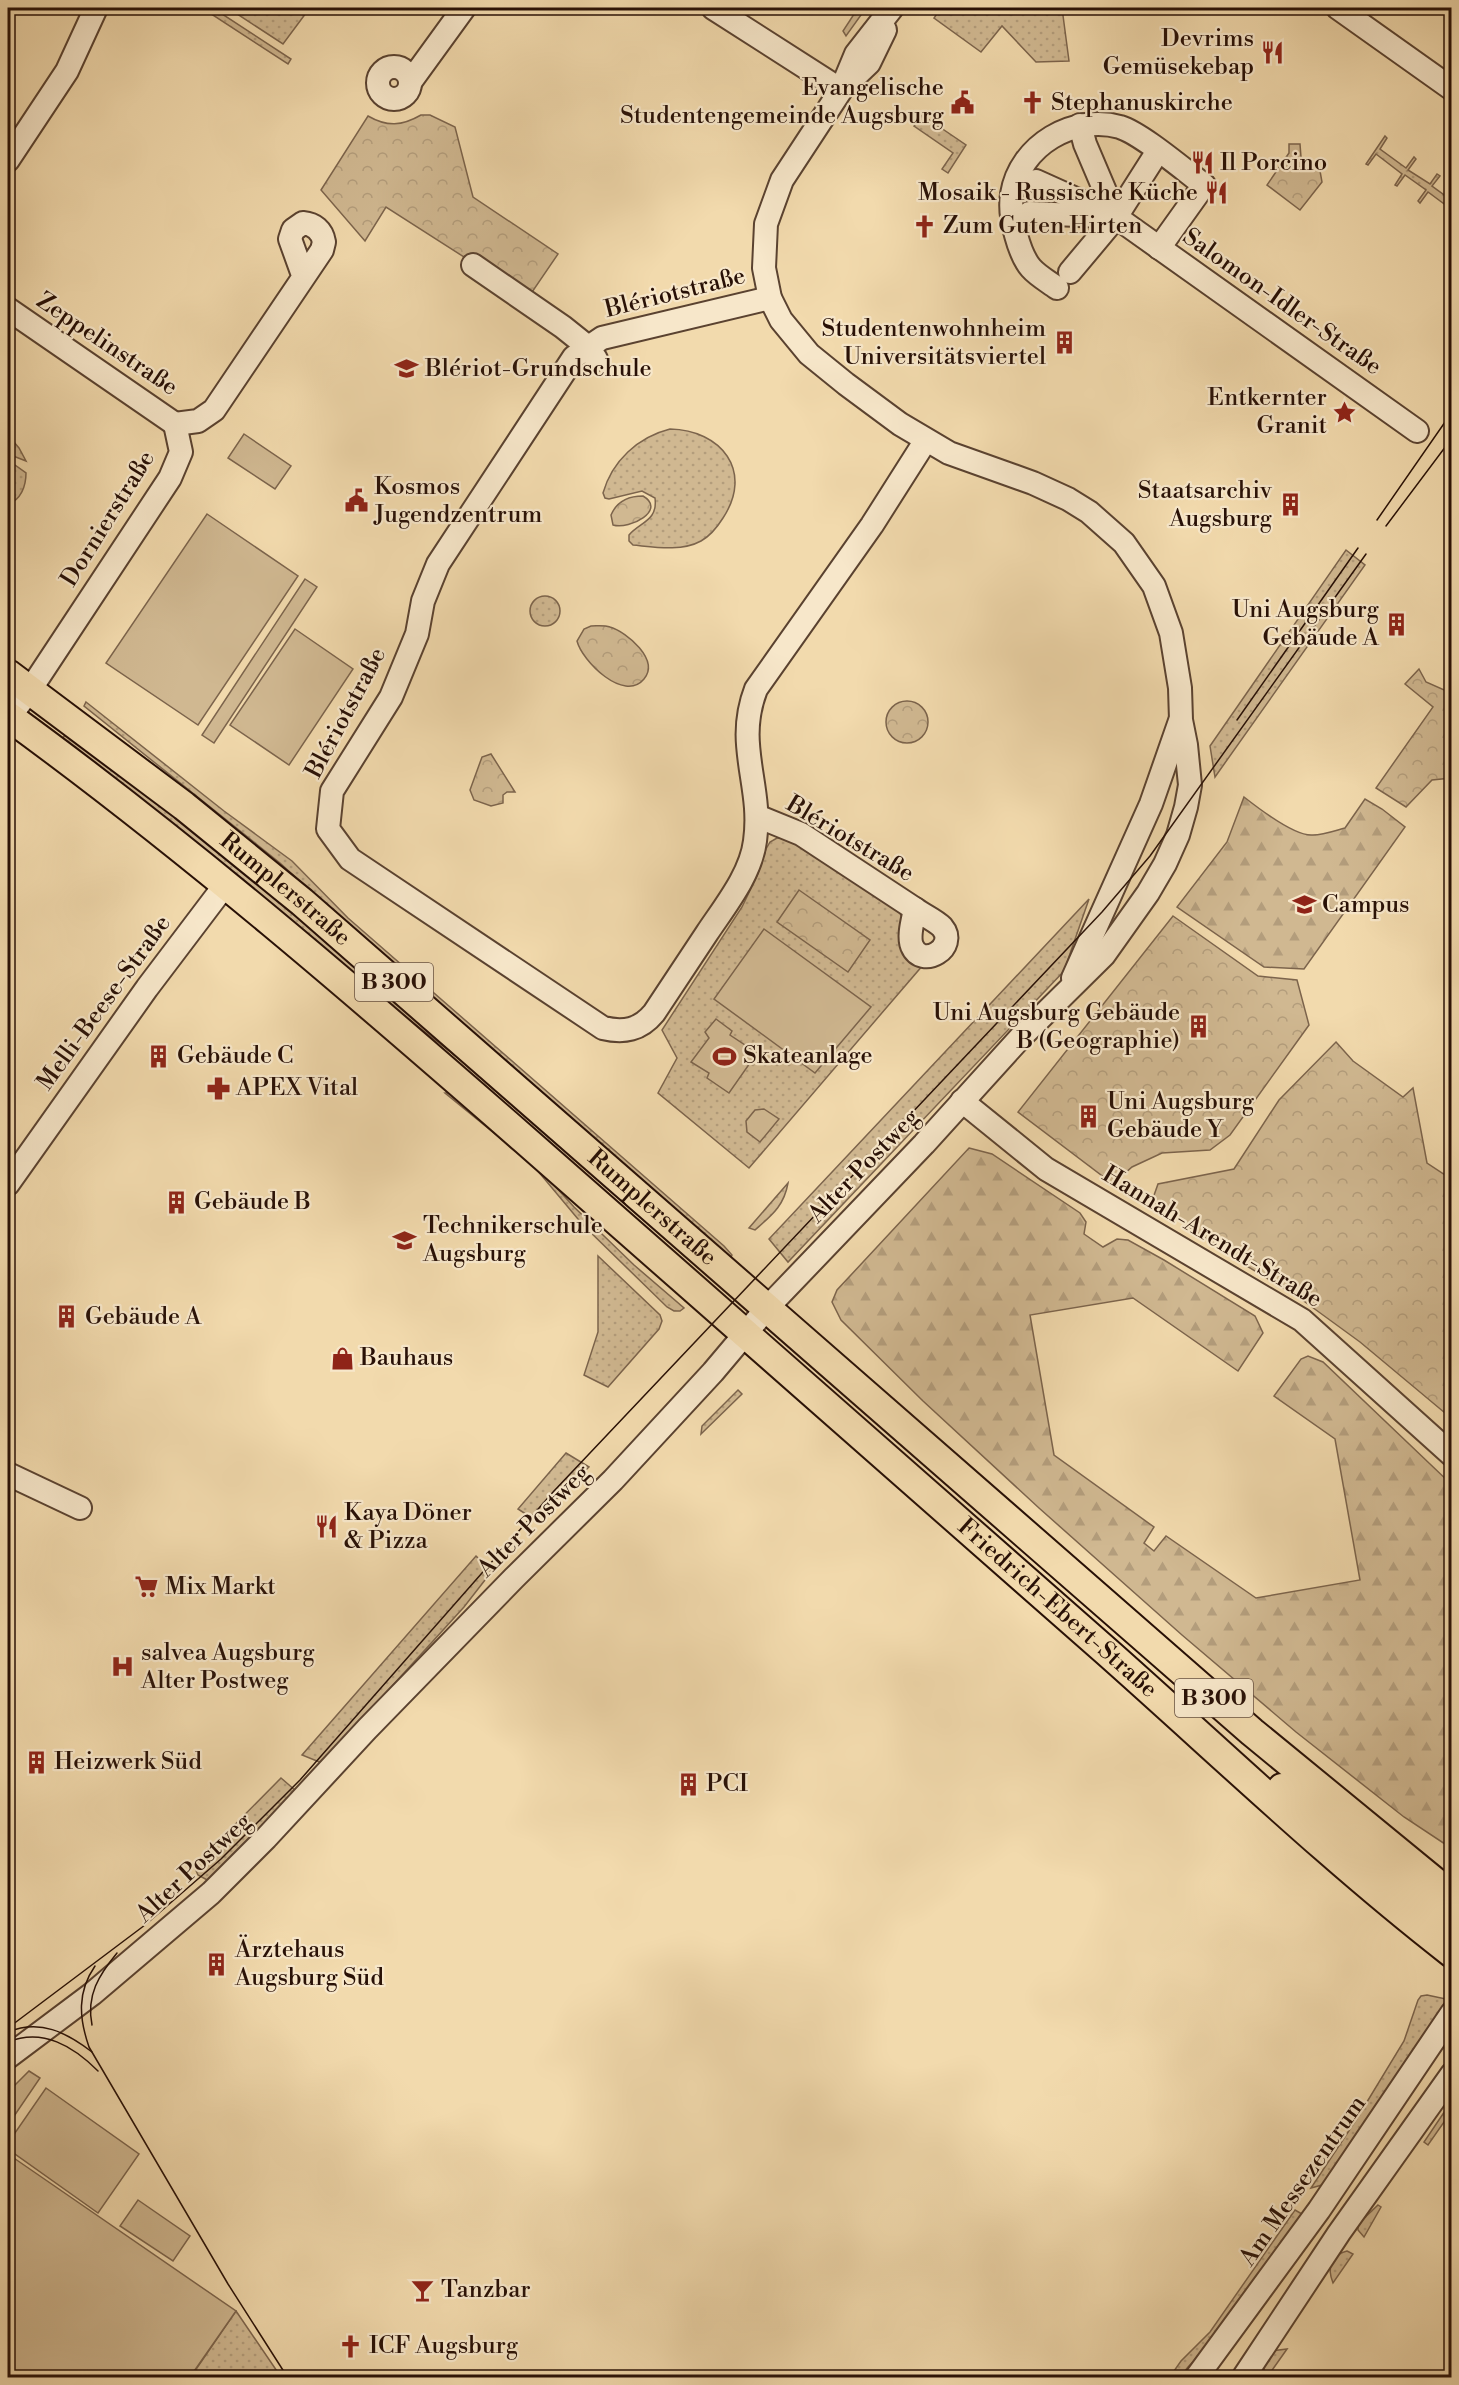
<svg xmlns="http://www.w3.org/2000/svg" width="1459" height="2385" viewBox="0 0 1459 2385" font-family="'Libre Bodoni',serif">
  <defs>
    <pattern id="grass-dots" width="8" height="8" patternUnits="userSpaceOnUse" patternTransform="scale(1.5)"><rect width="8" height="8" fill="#d0b891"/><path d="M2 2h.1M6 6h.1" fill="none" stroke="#b39d7c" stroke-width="1.8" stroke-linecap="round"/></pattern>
    <pattern id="forest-firs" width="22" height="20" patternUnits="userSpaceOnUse" patternTransform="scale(1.5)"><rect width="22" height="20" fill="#d0b891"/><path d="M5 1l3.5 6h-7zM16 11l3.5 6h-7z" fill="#b39d7c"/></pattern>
    <pattern id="park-crowns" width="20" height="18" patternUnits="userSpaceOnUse" patternTransform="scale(1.5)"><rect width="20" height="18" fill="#d0b891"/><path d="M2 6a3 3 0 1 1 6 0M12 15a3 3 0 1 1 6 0" fill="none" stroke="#b39d7c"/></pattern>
  </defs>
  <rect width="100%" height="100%" fill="#f2daad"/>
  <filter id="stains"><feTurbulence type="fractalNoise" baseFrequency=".00333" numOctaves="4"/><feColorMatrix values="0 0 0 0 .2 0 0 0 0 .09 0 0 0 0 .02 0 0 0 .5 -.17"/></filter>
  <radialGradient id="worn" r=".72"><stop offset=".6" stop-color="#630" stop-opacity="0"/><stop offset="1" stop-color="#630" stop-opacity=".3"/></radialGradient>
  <!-- grass -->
  <g fill="url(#grass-dots)" stroke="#7c644c" stroke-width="1.5">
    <polygon points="202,8 213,8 291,59 288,64"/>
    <polygon points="228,8 280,8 290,14 294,8 306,13 283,44"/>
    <polygon points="858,8 866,8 846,36 843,31"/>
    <polygon points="941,8 1062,8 1069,61 1036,62 1002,26 981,52 934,18"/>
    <polygon points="922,115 966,145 948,173 942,169 953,153 914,126"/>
    <polygon points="1385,136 1387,138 1380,149 1406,168 1414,157 1416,159 1408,170 1430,184 1437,174 1440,176 1432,186 1451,200 1451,209 1428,192 1420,203 1418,201 1426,190 1405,175 1397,186 1395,185 1402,174 1376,154 1368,165 1366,164"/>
    <path d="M 670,429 C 721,430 754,471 723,518 C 718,526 710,536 701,541 C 681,552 654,547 633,545 L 629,541 L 629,535 C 640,522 658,521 655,498 L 642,491 L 609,499 L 605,498 L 603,493 C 612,461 638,437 670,429 Z"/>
    <polygon points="8,435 19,448 26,461 8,454"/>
    <path d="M 8,460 L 26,473 C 26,486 21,500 8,504 Z"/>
    <polygon points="1346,550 1365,565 1215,777 1210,746"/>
    <circle cx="545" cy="611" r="15"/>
    <polygon points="86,702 224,811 292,861 348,918 724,1246 732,1255 729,1260 415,986 280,863 84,706"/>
    <polygon points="68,731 240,866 717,1275 712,1280 477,1073 59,743"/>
    <polygon points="777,838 786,838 796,842 899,911 923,965 749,1168 658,1093 677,1058 662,1030 742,907 757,876 766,849 770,842"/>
    <polygon points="1089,899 1064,971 788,1262 769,1239"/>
    <polygon points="454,1092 534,1163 574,1207 634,1265 684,1308 680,1311 674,1311 667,1307 583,1225 532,1164 445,1093"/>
    <path d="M 788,1183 C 784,1206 772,1215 755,1230 L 749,1228 Z"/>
    <polygon points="598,1256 660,1315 662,1321 659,1329 608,1387 584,1375 598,1332"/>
    <polygon points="738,1390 742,1394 701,1434 702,1426"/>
    <polygon points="566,1453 589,1467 535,1520 518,1509"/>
    <polygon points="476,1556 492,1571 464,1607 322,1763 302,1755"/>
    <polygon points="281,1778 296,1791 209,1881 198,1875 194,1866"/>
    <polygon points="1427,1995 1446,1999 1441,2011 1322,2185 1311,2188 1356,2120 1404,2041 1418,2000 1421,1996"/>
    <polygon points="1451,2102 1451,2112 1428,2145 1424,2142"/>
    <polygon points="1378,2205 1381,2207 1364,2237 1358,2230 1358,2224"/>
    <polygon points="1295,2210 1302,2214 1217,2337 1188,2367 1180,2377 1169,2378 1181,2361 1210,2332"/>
    <path d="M 1347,2251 L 1353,2254 L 1333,2283 C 1327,2268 1330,2255 1347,2251 Z"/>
    <polygon points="236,2311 281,2377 190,2378"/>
    <polygon points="1287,2349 1268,2376 1263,2367 1271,2351"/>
  </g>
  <!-- forest -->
  <g fill="url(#forest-firs)" stroke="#7c644c" stroke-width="1.5">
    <path d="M 1244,797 C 1258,808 1295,837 1313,835 C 1323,835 1334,831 1345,828 L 1365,799 L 1382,809 L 1405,827 L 1304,969 L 1264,967 L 1177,907 L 1227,842 Z"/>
    <polygon points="969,1148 992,1154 1080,1213 1086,1222 1084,1234 1103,1247 1117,1239 1128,1240 1164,1260 1255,1316 1263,1333 1238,1371 1133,1298 1030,1315 1054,1455 1154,1527 1144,1543 1154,1551 1166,1536 1256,1598 1360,1580 1335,1439 1274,1396 1301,1359 1308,1356 1323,1362 1451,1484 1451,1848 1404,1817 1296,1732 1182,1635 1039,1508 923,1401 841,1320 832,1302 837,1290"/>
  </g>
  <!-- park -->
  <g fill="url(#park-crowns)" stroke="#7c644c" stroke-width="1.5">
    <path d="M 421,115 L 430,115 L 455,127 L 473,197 L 558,254 L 528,298 L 386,207 L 365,241 L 321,190 L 368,116 C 387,127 402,126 421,115 Z"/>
    <polygon points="1289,144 1300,144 1301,157 1320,171 1322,182 1300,210 1267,185 1289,153"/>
    <path d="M 643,496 C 667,510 630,530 613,525 L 611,515 C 617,501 628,496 643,496 Z"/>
    <path d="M 591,626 C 598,626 604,625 610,627 C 627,632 660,660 644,679 C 624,703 582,661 577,641 L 584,629 Z"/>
    <polygon points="1419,669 1426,682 1451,693 1451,778 1432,780 1406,807 1376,788 1433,707 1405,684"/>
    <circle cx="907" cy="722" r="21"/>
    <polygon points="491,754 515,792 507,792 503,795 503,803 491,806 474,800 470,790 482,757"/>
    <polygon points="799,890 870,940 848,972 777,922"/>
    <polygon points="1173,916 1258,976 1297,980 1309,1025 1230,1135 1210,1150 1162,1153 1132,1167 1113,1184 1018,1112"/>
    <polygon points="1336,1042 1353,1061 1403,1097 1413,1088 1427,1163 1451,1179 1451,1418 1360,1342 1301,1299 1237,1260 1152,1201 1158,1184 1234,1169 1279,1100"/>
  </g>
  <!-- garden -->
  <g fill="#d0b891" stroke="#7c644c" stroke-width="1.5">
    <polygon points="244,434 291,466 275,489 228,458"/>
    <polygon points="207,514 298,576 198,725 106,663"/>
    <polygon points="305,579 317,587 214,743 202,735"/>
    <polygon points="295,629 353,669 289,765 230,725"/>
    <polygon points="764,929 871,1007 815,1073 714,999"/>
    <polygon points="716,1019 732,1031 730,1035 757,1053 729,1093 707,1078 709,1073 691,1062 709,1038 705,1032"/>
    <polygon points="764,1109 779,1119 760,1142 747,1132 746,1121 755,1110"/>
    <polygon points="29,2071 40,2078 8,2125 8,2092"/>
    <polygon points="46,2088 139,2154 98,2213 8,2149 8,2143"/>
    <polygon points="8,2154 236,2311 190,2377 12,2378 8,2375"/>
    <polygon points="138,2200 190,2236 173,2261 120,2226"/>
  </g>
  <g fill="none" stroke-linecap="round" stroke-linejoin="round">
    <defs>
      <g id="minor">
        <polyline points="713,8 841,90"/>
        <polyline points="1338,8 1452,89"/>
        <circle cx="394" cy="83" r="16"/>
        <polyline points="411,81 464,8"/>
        <polyline points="846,85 869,63 885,30"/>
        <polyline points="1080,125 1085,144 1116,217"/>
        <polyline points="8,160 67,71 96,8"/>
        <polyline points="1036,181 1116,217 1417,431"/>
        <polyline points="1029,213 1102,216"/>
        <polyline points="473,265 563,327 588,347 596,359"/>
        <polyline points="1070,272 1116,217 1158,151"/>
        <path d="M 1057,288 C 1049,282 1038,276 1031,268 C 1024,260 1019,246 1016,235 C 1012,222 1010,208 1012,194 C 1020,145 1074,114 1120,127 C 1142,134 1184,170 1204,185 L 1159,248"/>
        <path d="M 770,298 L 602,338 L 574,357 L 438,564 L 423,601 L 417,634 L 391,697 L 332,791 L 328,829 L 350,859 L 603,1028 C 624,1033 640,1030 654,1013 C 672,986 689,960 707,933 C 725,906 751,874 755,841 C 763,785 734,746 756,689 L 872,525 L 926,440"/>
        <polyline points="8,309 175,424"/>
        <path d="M 175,424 L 198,421 L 214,410 L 322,250 L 324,242 C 322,230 314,224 303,223 L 293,230 L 290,239 L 303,275"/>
        <polyline points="9,717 30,690 170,478 181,452 175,424"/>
        <polyline points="757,816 801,834 915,909"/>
        <path d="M 915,909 C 923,915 935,920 942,927 C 959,947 922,970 912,946 C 908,936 913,920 915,909 Z"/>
        <polyline points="1073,978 1151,804 1180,721"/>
        <polyline points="962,1101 1046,1169 1302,1320 1452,1455"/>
        <polyline points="8,1184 147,988 225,885"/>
        <polyline points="8,1474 80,1508"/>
        <polyline points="8,2057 92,1994 211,1893 266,1838 367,1729 514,1578 613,1480 713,1372 767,1308 924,1144 1021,1037 1104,955 1148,893 1165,864 1178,835 1186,807 1190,785 1186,745 1181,720 1180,688 1171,633 1154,586 1124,543 1089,512 1068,499 1033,483 949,453 900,424 846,384 809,354 781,320 770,298 764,268 766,224 782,180 841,90 856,54 892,8"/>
        <polyline points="1196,2378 1319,2210 1452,2013"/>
        <polyline points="1243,2378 1339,2233 1452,2074"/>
      </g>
      <g id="major">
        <path id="s1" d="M 8,674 L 184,806 L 302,902 L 1252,1732 L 1452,1896"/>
        <path id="s2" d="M 8,716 C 188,847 357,993 525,1140 C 719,1309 912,1480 1106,1651 C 1220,1752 1331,1859 1452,1953"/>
        <polyline points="1282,1788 1303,1802 1452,1925"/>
      </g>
    </defs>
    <!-- minor casing -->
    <use href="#minor" stroke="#5a4230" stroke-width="26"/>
    <!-- major casing -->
    <use href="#major" stroke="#281006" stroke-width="32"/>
    <!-- minor -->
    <use href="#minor" stroke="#f7e7ca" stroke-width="22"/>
    <!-- major -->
    <use href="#major" stroke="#f2daad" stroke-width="28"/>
    <!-- tram -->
    <g stroke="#281006" stroke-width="1.5">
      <polyline points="1377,520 1452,412"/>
      <polyline points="1386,526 1452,438"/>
      <polyline points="1237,720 1358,548"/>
      <path d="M 95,1966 C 77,1992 79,2018 89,2047 L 228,2284 L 288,2378"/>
      <path d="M 92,2025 C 86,1995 99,1975 117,1953"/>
      <polyline points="8,2028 145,1925 221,1859 300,1780 554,1491 1102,912 1150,856 1366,554"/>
      <path d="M 8,2032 C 40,2019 66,2032 92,2052"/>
      <path d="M 8,2042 C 43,2028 73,2046 98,2071"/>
    </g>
  </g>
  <!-- icons -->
  <defs>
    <symbol id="restaurant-bare" viewBox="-9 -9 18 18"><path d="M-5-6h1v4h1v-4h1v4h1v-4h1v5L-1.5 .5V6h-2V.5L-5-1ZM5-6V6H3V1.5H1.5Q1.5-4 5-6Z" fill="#8f2418" stroke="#f7e7ca" stroke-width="2.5" paint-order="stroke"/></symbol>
    <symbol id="civic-bare" viewBox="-9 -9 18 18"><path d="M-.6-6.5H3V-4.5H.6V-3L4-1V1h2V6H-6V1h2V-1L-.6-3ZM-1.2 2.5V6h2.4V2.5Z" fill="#8f2418" stroke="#f7e7ca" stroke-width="2.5" paint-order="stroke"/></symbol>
    <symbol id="church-bare" viewBox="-9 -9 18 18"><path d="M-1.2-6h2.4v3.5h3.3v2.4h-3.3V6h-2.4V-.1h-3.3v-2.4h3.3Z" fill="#8f2418" stroke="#f7e7ca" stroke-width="2.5" paint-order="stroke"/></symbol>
    <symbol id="building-bare" viewBox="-9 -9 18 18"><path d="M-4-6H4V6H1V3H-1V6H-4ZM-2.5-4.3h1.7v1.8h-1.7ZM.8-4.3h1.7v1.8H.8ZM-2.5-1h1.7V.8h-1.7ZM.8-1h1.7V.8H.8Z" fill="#8f2418" stroke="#f7e7ca" stroke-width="2.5" paint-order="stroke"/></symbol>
    <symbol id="school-bare" viewBox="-9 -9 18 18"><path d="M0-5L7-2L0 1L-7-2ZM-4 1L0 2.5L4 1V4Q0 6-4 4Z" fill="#8f2418" stroke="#f7e7ca" stroke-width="2.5" paint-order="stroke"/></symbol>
    <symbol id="sight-bare" viewBox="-9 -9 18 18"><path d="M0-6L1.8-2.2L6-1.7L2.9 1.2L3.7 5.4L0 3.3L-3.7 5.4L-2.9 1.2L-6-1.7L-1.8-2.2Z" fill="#8f2418" stroke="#f7e7ca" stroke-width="2.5" paint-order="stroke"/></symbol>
    <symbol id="university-bare" viewBox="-9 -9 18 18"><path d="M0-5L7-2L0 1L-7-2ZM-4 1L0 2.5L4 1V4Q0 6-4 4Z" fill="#8f2418" stroke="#f7e7ca" stroke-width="2.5" paint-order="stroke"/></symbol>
    <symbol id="stadium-bare" viewBox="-9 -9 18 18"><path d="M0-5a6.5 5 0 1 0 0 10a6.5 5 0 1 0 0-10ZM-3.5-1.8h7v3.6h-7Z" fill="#8f2418" stroke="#f7e7ca" stroke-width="2.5" paint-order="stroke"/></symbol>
    <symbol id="pharmacy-bare" viewBox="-9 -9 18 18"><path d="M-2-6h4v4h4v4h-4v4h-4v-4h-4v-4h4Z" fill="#8f2418" stroke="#f7e7ca" stroke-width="2.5" paint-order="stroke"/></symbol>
    <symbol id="shop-bare" viewBox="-9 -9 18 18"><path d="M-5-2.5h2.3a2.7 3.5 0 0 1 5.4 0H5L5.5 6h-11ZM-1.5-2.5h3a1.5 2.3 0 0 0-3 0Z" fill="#8f2418" stroke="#f7e7ca" stroke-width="2.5" paint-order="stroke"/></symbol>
    <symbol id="supermarket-bare" viewBox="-9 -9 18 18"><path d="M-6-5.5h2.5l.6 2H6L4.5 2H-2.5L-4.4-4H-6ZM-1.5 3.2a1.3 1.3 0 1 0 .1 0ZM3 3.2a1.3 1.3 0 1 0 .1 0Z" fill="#8f2418" stroke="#f7e7ca" stroke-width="2.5" paint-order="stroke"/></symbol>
    <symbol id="hospital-bare" viewBox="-9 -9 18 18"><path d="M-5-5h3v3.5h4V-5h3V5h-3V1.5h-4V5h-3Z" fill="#8f2418" stroke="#f7e7ca" stroke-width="2.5" paint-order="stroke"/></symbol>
    <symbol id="bar-bare" viewBox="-9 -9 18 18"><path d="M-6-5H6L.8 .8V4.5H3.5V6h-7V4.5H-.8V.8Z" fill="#8f2418" stroke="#f7e7ca" stroke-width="2.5" paint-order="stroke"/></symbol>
  </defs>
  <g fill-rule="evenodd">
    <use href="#restaurant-bare" x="1256" y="36" width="33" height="33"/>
    <use href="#civic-bare" x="946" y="86" width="33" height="33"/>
    <use href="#church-bare" x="1016" y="86" width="33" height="33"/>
    <use href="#restaurant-bare" x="1186" y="146" width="33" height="33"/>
    <use href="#restaurant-bare" x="1200" y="176" width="33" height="33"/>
    <use href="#church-bare" x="908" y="210" width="33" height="33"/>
    <use href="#building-bare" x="1048" y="326" width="33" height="33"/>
    <use href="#school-bare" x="390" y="352" width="33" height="33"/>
    <use href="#sight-bare" x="1328" y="396" width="33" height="33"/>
    <use href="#civic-bare" x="340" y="484" width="33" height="33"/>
    <use href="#building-bare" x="1274" y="488" width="33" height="33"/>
    <use href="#building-bare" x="1380" y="608" width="33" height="33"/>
    <use href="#university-bare" x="1288" y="888" width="33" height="33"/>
    <use href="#building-bare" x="1182" y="1010" width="33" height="33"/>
    <use href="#building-bare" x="142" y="1040" width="33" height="33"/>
    <use href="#stadium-bare" x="708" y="1040" width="33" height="33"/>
    <use href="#pharmacy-bare" x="202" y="1072" width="33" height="33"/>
    <use href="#building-bare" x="1072" y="1100" width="33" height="33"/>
    <use href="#building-bare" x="160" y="1186" width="33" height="33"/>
    <use href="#school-bare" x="388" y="1224" width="33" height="33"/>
    <use href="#building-bare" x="50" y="1300" width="33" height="33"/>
    <use href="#shop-bare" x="326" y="1342" width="33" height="33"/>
    <use href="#restaurant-bare" x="310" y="1510" width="33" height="33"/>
    <use href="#supermarket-bare" x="130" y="1570" width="33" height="33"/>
    <use href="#hospital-bare" x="106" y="1650" width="33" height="33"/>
    <use href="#building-bare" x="20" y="1746" width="33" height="33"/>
    <use href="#building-bare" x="672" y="1768" width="33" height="33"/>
    <use href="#building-bare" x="200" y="1948" width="33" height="33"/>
    <use href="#bar-bare" x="406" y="2274" width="33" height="33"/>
    <use href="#church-bare" x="334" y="2330" width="33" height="33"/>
  </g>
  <g text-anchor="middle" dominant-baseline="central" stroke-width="4.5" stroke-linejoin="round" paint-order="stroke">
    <!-- shield labels -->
    <g fill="#f7e7ca" stroke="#665041" stroke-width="1.5">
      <rect x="355" y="963" width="78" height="38" rx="4.5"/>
      <rect x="1175" y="1679" width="78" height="38" rx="4.5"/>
    </g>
    <g font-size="22" font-weight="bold" fill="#281006">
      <text x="394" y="982">B 300</text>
      <text x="1214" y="1698">B 300</text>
    </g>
    <!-- poi labels -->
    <g font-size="24" fill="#281006" stroke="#f7e7ca" text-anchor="start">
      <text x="1254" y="39" text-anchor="end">Devrims<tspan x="1254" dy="28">Gemüsekebap</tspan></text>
      <text x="944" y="88" text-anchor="end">Evangelische<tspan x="944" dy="28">Studentengemeinde Augsburg</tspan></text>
      <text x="1051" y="103">Stephanuskirche</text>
      <text x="1220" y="163">Il Porcino</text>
      <text x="1198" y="193" text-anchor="end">Mosaik - Russische Küche</text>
      <text x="943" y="226">Zum Guten Hirten</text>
      <text x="1046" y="329" text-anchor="end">Studentenwohnheim<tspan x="1046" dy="28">Universitätsviertel</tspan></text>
      <text x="425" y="369">Blériot-Grundschule</text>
      <text x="1327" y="398" text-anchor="end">Entkernter<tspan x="1327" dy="28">Granit</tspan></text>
      <text x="374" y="487">Kosmos<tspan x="374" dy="28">Jugendzentrum</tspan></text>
      <text x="1272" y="491" text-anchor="end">Staatsarchiv<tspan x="1272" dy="28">Augsburg</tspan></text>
      <text x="1379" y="610" text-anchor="end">Uni Augsburg<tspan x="1379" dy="28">Gebäude A</tspan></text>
      <text x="1322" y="905">Campus</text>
      <text x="1180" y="1013" text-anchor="end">Uni Augsburg Gebäude<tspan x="1180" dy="28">B (Geographie)</tspan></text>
      <text x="177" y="1056">Gebäude C</text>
      <text x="743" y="1056">Skateanlage</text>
      <text x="236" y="1088">APEX Vital</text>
      <text x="1107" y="1102">Uni Augsburg<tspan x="1107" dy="28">Gebäude Y</tspan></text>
      <text x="194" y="1202">Gebäude B</text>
      <text x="423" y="1226">Technikerschule<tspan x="423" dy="28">Augsburg</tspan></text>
      <text x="85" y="1317">Gebäude A</text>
      <text x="360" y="1358">Bauhaus</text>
      <text x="344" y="1513">Kaya Döner<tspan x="344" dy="28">&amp; Pizza</tspan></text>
      <text x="165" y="1587">Mix Markt</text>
      <text x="141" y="1653">salvea Augsburg<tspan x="141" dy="28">Alter Postweg</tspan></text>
      <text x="54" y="1762">Heizwerk Süd</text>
      <text x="706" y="1784">PCI</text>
      <text x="235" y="1950">Ärztehaus<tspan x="235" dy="28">Augsburg Süd</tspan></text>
      <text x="441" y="2290">Tanzbar</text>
      <text x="369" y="2346">ICF Augsburg</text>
    </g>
    <!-- street labels -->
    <g font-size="24" fill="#281006" stroke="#f7e7ca">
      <text transform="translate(675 293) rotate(-14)">Blériotstraße</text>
      <text transform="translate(1282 302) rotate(35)">Salomon-Idler-Straße</text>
      <text transform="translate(107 344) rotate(34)">Zeppelinstraße</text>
      <text transform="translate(108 519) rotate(-58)">Dornierstraße</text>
      <text transform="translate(346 713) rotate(-62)">Blériotstraße</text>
      <text transform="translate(850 839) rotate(31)">Blériotstraße</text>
      <text stroke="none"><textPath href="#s1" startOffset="351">Rumplerstraße</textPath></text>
      <text transform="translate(104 1003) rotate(-54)">Melli-Beese-Straße</text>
      <text transform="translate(864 1166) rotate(-46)">Alter Postweg</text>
      <text stroke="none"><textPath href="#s1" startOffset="837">Rumplerstraße</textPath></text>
      <text transform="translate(1212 1237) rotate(31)">Hannah-Arendt-Straße</text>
      <text transform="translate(534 1521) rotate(-45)">Alter Postweg</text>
      <text stroke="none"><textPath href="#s2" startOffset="1378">Friedrich-Ebert-Straße</textPath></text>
      <text transform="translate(194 1868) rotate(-43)">Alter Postweg</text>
      <text transform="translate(1303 2181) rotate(-55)">Am Messezentrum</text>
    </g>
  </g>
  <!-- margin -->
  <rect width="1459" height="2385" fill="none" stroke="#f2daad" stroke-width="30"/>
  <rect x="9" y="9" width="1441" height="2367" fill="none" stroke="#281006" stroke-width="3"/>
  <rect x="15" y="15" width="1429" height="2355" fill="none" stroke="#281006" stroke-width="1.5"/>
  <rect width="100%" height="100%" filter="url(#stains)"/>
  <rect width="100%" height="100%" fill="url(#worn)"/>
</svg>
